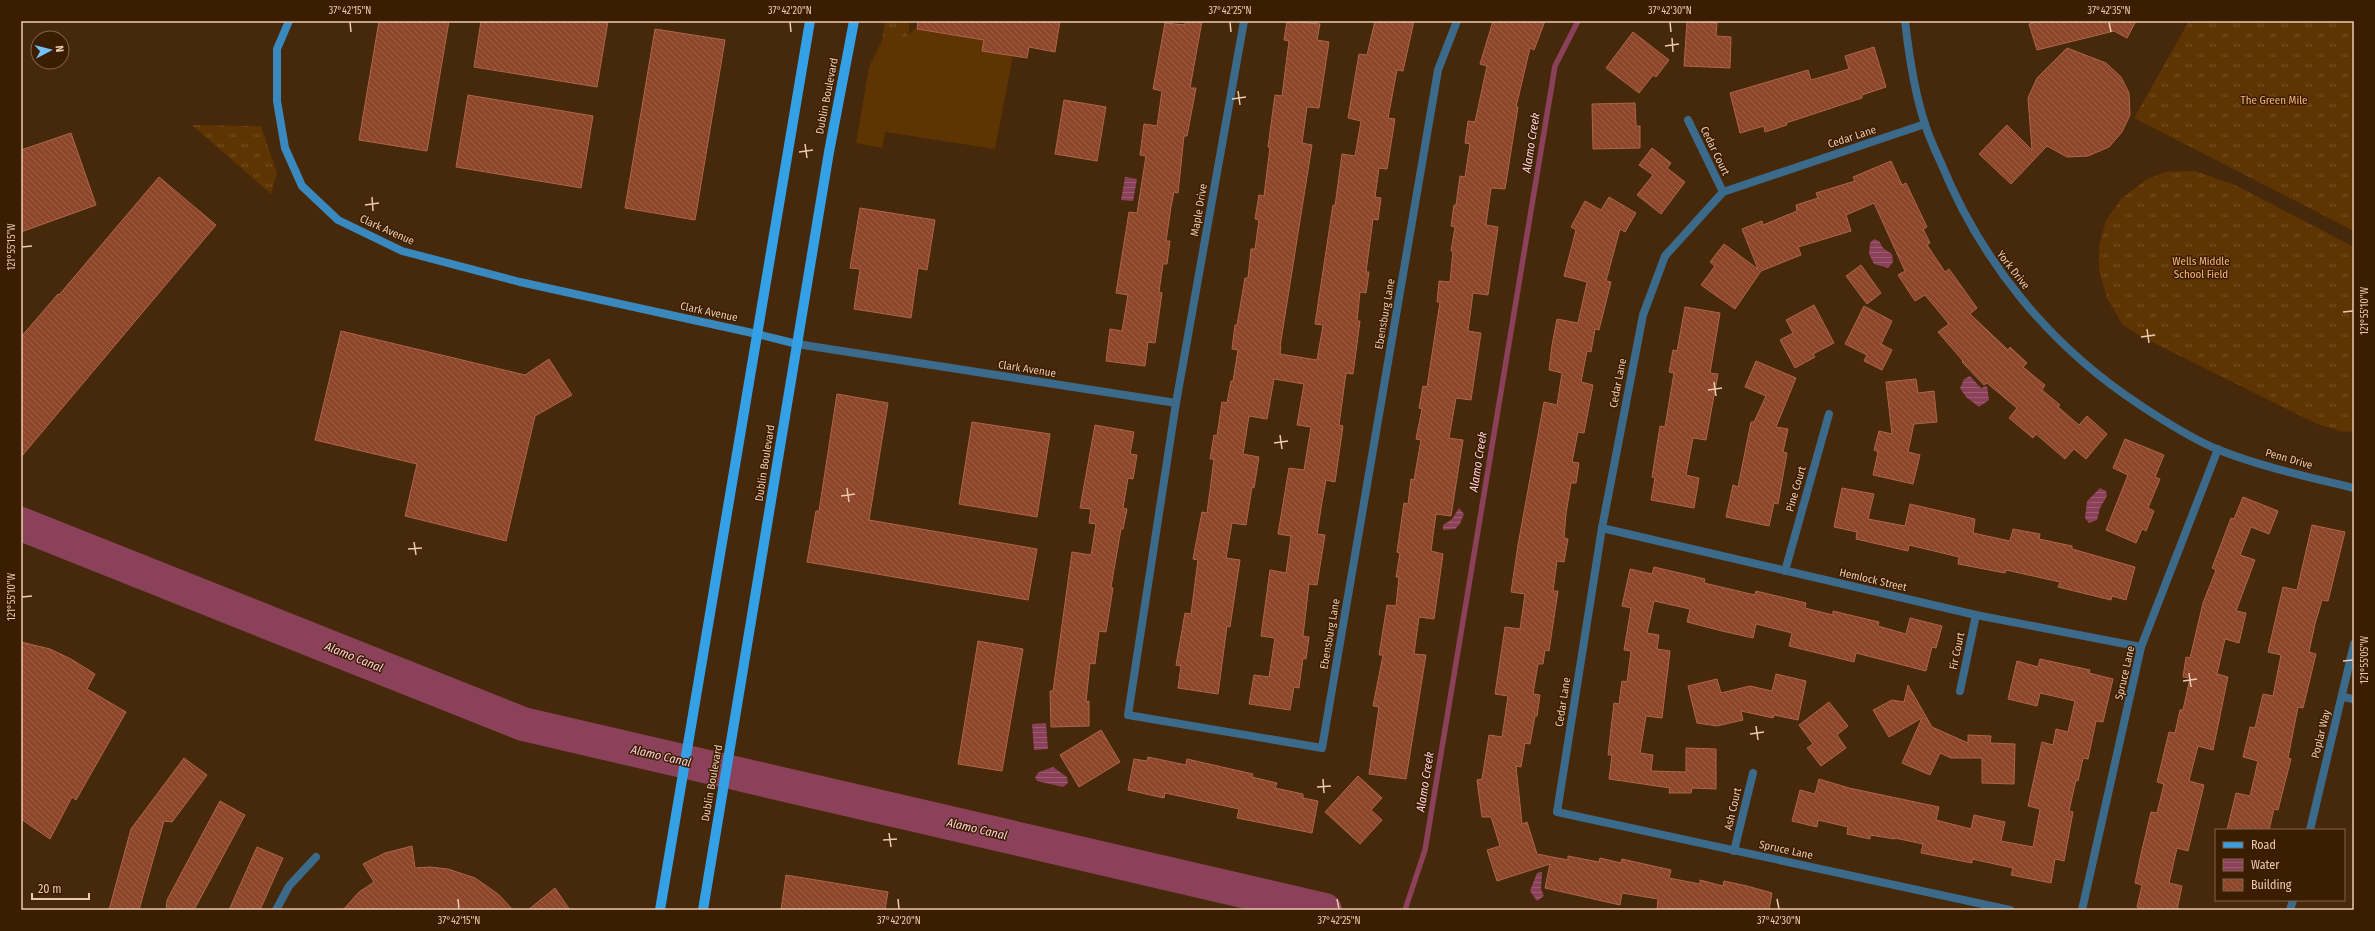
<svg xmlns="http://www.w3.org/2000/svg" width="2375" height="931" viewBox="0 0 2375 931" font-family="'Fira Sans Condensed',sans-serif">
  <defs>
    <pattern id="grass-tufts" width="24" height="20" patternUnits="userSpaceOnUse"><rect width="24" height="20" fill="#5f3403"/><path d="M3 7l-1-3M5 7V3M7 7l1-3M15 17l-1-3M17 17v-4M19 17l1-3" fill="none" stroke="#765025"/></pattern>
    <pattern id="water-rules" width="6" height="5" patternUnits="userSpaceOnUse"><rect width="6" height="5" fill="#8b4159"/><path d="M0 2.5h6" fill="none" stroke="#9c5b6e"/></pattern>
    <pattern id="building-back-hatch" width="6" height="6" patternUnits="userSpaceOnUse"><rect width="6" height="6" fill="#8d462a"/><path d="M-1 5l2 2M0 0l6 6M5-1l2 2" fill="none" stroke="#9d5f46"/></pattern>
  </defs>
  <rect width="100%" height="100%" fill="#46280a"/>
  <!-- grass -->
  <g fill="url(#grass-tufts)">
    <polygon points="885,21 910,21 908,36 896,42 882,41"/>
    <polygon points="2189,21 2354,21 2354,231 2134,118"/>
    <polygon points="192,125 261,126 277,173 271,194"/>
    <polygon points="2195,171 2235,185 2354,247 2354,431 2344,432 2317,424 2140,336 2122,324 2107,298 2099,271 2099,247 2106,220 2122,198 2146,180 2165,172"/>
  </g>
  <!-- garden -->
  <path fill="#5f3403" d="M 914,29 L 984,40 L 983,51 L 1013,56 L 995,149 L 885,132 L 882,148 L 856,143 L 869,67 L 882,41 C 896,42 905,40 914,29 Z"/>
  <!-- water -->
  <g fill="url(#water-rules)">
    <polygon points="1125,177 1137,179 1133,201 1121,200"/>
    <polygon points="1874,239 1879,241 1883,248 1892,254 1893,262 1888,268 1874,264 1869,254 1870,243"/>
    <polygon points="1970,376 1981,388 1987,386 1989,400 1979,407 1966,397 1960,388 1964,379"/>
    <polygon points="2100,488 2106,491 2107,496 2100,508 2097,520 2089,523 2085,518 2087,501"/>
    <polygon points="1459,508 1464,514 1460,524 1455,529 1443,530 1443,525 1452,519"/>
    <polygon points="1046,723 1048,749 1034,750 1032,724"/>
    <polygon points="1053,767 1067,777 1068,783 1063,787 1037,781 1035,777 1039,772"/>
    <polygon points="1542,872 1541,889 1544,896 1537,901 1530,891 1537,873"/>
  </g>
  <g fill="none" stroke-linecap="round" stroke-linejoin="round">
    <!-- stream -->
    <polyline stroke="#8b4159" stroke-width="5.5" points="1405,910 1425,850 1555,66 1578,21"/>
    <!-- river -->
    <polyline stroke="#8b4159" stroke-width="34" points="21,524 523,724 1325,910"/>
  </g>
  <!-- building -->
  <g fill="url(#building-back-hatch)" stroke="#ae6549">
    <polygon points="379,21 449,21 427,151 359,140"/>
    <polygon points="481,21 608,21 597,87 474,67"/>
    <polygon points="918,21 1060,21 1055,52 1029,47 1027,58 982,51 984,40 917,29"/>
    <polygon points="1185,21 1202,21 1190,88 1196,88 1187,136 1184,136 1178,193 1174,192 1171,207 1166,241 1170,241 1167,264 1163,264 1159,292 1162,293 1155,343 1148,342 1145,366 1106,361 1110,329 1122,331 1128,295 1116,293 1129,212 1137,213 1146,156 1140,155 1144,124 1157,126 1162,91 1153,89 1165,23 1185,25"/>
    <polygon points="1287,21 1320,24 1317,40 1329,42 1319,108 1307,107 1302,143 1312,145 1280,347 1281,347 1280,354 1317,360 1323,325 1315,324 1333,205 1335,206 1342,154 1355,156 1361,121 1348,118 1359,54 1367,55 1375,21 1414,21 1403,71 1397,70 1388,118 1395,119 1387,169 1379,168 1375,197 1381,198 1378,220 1373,219 1366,272 1369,272 1366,293 1360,292 1357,321 1360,321 1353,374 1346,373 1339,425 1343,426 1335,482 1326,480 1322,502 1317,534 1325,535 1317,585 1309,584 1303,636 1309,637 1306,659 1303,658 1299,688 1294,687 1290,710 1249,704 1254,675 1269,677 1275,638 1261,636 1270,570 1286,573 1291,536 1278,534 1289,468 1304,470 1311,427 1297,425 1304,384 1274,379 1267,419 1249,416 1243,454 1259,457 1254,488 1252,487 1246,525 1232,523 1226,558 1240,560 1230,627 1227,626 1218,694 1178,688 1181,666 1176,665 1185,613 1191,614 1198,560 1193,559 1202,512 1207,513 1214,459 1210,459 1214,435 1217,436 1222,402 1227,403 1231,381 1233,381 1238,350 1232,349 1235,325 1237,325 1245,278 1248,278 1251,249 1255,249 1259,220 1255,219 1259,195 1264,196 1270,147 1268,147 1275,95 1282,96 1289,41 1284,40"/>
    <polygon points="1493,21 1545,21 1534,50 1530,48 1516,107 1518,107 1505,189 1491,188 1486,225 1498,227 1488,295 1473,293 1468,331 1481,333 1471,400 1456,398 1449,438 1463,440 1451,516 1436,514 1431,551 1443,554 1434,619 1419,617 1414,654 1426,655 1406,779 1369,774 1379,707 1373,706 1383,655 1379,655 1387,605 1396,606 1399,577 1396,577 1400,553 1397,552 1404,503 1408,504 1411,479 1414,480 1421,440 1416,439 1422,409 1419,408 1423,386 1427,387 1440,302 1437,302 1439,281 1450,282 1453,251 1451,251 1455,227 1451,226 1454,205 1456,205 1460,176 1465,177 1470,144 1465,143 1468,121 1475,122 1487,66 1480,64"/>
    <polygon points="1687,21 1717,23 1716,36 1731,37 1730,68 1684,66"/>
    <polygon points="2040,21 2136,21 2127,38 2114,31 2037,50 2029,24"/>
    <polygon points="655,29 725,40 695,220 625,208"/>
    <polygon points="1633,32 1669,60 1656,77 1653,75 1639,93 1606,68"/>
    <polygon points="1874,47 1886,87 1862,95 1862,98 1786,123 1787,125 1765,132 1764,126 1740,133 1730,93 1808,70 1811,80 1849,69 1845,56"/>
    <polygon points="2067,48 2106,63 2121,77 2129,93 2130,115 2122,132 2109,147 2088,156 2067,157 2047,146 2011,184 1979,154 2007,125 2032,150 2028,98 2037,78"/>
    <polygon points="468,95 593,116 581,188 456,167"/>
    <polygon points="1064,100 1106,107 1097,161 1055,154"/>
    <polygon points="1635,103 1636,126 1640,126 1640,148 1593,149 1592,104"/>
    <polygon points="71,133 96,205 21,232 21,150"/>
    <polygon points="1652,148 1671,163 1667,168 1685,182 1661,214 1637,195 1653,175 1639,165"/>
    <polygon points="1891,161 1902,185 1906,183 1927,227 1923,229 1930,243 1927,245 1945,272 1949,269 1977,308 1970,314 2008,350 2010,347 2027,363 2023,367 2045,385 2042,390 2060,405 2058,407 2079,425 2087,416 2107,434 2086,459 2074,449 2065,459 2036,434 2033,438 2009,418 2017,408 1987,383 1984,385 1962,362 1963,361 1938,332 1949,324 1925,295 1915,301 1898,275 1905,271 1874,203 1846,215 1851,231 1798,247 1801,255 1761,271 1735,309 1701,285 1715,266 1710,262 1724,244 1758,269 1742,229 1762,221 1763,225 1797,211 1796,205 1818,198 1816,193 1855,181 1853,177"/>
    <polygon points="159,177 216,225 21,457 21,337 58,294 59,295"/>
    <polygon points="1609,197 1636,213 1625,232 1620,229 1606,281 1611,282 1599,330 1595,329 1591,352 1587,351 1581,382 1593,385 1584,433 1578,432 1572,462 1579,463 1576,483 1571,483 1566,514 1564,538 1568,539 1564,562 1557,561 1553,591 1558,591 1549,651 1545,650 1543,664 1538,664 1533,694 1540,695 1537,716 1535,716 1530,744 1525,743 1521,767 1516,766 1522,824 1527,822 1537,854 1568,860 1568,856 1599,862 1600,858 1621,863 1622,859 1671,870 1669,878 1700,884 1700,880 1723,886 1724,881 1747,886 1772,893 1769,910 1657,910 1658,899 1622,893 1620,905 1545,888 1550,864 1497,881 1487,850 1500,846 1491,817 1482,817 1477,780 1482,779 1489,735 1502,737 1508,696 1495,694 1505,627 1520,629 1525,594 1511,592 1518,545 1544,402 1557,405 1562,373 1549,370 1552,345 1557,319 1578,323 1587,282 1564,276 1576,230 1571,227 1585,201 1601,210"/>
    <polygon points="860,208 935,220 927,270 918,268 911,318 854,309 860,269 850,268"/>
    <polygon points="1861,265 1881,293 1867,304 1846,276"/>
    <polygon points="1814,305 1834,343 1813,354 1815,357 1795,368 1780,340 1793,333 1786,320"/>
    <polygon points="1864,306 1892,321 1881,344 1892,350 1882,370 1864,361 1867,355 1845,344"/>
    <polygon points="1685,307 1720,313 1710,373 1718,374 1706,440 1693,438 1686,475 1699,478 1694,508 1651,500 1655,478 1652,477 1660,426 1665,427 1674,373 1669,372 1673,350 1677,351"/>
    <polygon points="341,331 525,375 549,359 572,395 535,416 506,541 405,516 417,464 315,440"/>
    <polygon points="1756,361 1796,378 1776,427 1788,429 1783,452 1787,453 1778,504 1774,503 1769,526 1726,517 1733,485 1738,487 1751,422 1754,422 1766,396 1745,387"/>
    <polygon points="1916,379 1918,393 1934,391 1937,422 1914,424 1908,452 1920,455 1913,484 1873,475 1878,452 1874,450 1879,431 1892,434 1886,382"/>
    <polygon points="837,394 888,403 869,520 1037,549 1028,600 807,562 816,511 819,511"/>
    <polygon points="972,422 1050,434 1037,517 959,504"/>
    <polygon points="1095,425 1134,432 1130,454 1137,455 1133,479 1128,478 1123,508 1127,509 1123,529 1121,529 1111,587 1113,588 1106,632 1099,631 1095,664 1090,663 1086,702 1089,701 1089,726 1051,727 1050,691 1053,691 1072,552 1091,555 1096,524 1089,523 1091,509 1080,508"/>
    <polygon points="2125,439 2164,455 2155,477 2160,479 2148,508 2154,511 2146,531 2142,529 2136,543 2106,530 2128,475 2113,468"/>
    <polygon points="1842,488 1874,494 1868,519 1905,526 1910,504 1975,519 1973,533 2010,541 2013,529 2040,534 2039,539 2072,546 2072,549 2135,567 2126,600 2112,596 2111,600 2058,587 2060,582 2006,570 2005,573 1958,564 1959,557 1909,545 1908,551 1856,539 1857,532 1834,527"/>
    <polygon points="2243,497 2278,511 2269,534 2251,527 2240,555 2255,560 2236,611 2246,613 2239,643 2225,639 2217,674 2228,677 2213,750 2198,746 2189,781 2204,785 2188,851 2177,848 2169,883 2182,886 2177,910 2148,910 2137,907 2142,885 2135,883 2141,854 2151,812 2157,813 2164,784 2157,782 2169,732 2175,733 2180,710 2183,710 2190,678 2183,677 2186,657 2190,658 2203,603 2216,570 2212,568 2231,518 2234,519"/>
    <polygon points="2312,525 2345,532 2328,601 2322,600 2315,624 2309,652 2316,654 2303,708 2298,707 2288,758 2291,759 2278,810 2274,809 2269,830 2227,830 2236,793 2250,796 2258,761 2243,757 2250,727 2255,728 2263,694 2273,696 2281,655 2268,652 2283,587 2297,590"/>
    <polygon points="1654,567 1705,579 1704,583 1755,595 1756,591 1806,603 1805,608 1833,615 1833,611 1879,622 1878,626 1906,634 1910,618 1942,626 1936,648 1932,647 1926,671 1856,653 1854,662 1789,646 1792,633 1756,624 1753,638 1722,631 1687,622 1690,609 1654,601 1647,633 1659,635 1657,649 1670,651 1662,718 1646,716 1640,753 1653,755 1651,771 1686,772 1686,748 1716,749 1716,789 1692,788 1691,793 1669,793 1670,788 1609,779 1612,755 1608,755 1614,703 1619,704 1622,681 1627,682 1631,651 1624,650 1631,608 1622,606 1630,569 1652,574"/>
    <polygon points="978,641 1023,649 1002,771 958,764"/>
    <polygon points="21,642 50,649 71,659 95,674 87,689 126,712 76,800 72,797 50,839 21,819"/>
    <polygon points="2040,659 2090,670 2089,673 2113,679 2103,722 2096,721 2088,759 2083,758 2078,781 2076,780 2069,811 2073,812 2064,861 2055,859 2051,883 2011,875 2013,868 1972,859 1972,863 1921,853 1923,844 1895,838 1895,839 1870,835 1870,839 1847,834 1848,827 1818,820 1817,827 1792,821 1800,790 1815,794 1819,779 1849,788 1939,807 1936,820 1971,829 1974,815 2005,822 2001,841 2033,847 2040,809 2028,806 2042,742 2053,745 2056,729 2068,732 2075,701 2040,693 2037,706 2008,699 2017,661 2038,667"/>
    <polygon points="1776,674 1806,681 1798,720 1774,715 1773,718 1741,711 1743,720 1717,726 1697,723 1688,686 1717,679 1721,693 1750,686 1772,691"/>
    <polygon points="1908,685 1932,727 1968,743 1968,735 1991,736 1990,743 2015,744 2014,784 1982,783 1982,758 1951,758 1940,753 1930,775 1902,763 1922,718 1889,737 1873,710 1892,700 1904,702"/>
    <polygon points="1829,702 1848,726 1837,735 1846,748 1821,766 1807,748 1813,744 1799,725"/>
    <polygon points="1101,730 1120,762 1079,787 1060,755"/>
    <polygon points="1148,757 1186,765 1187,759 1253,774 1252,777 1277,783 1275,788 1303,794 1303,798 1318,801 1312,833 1237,818 1239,809 1165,793 1164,798 1128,790 1134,759 1147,761"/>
    <polygon points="184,758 207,775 172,822 164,821 139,910 109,910 131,829"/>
    <polygon points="1358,776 1382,798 1371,810 1382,820 1360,844 1325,812"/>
    <polygon points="220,801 245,815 194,910 166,910 167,900"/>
    <polygon points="412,846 415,868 430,867 448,869 475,878 498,894 513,910 343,910 359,892 374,882 363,864 385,853"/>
    <polygon points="257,847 283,858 260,910 229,910"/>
    <polygon points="786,875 888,892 885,910 781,910"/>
    <polygon points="555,888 570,910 528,910"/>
  </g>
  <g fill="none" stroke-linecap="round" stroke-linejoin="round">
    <!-- street -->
    <g stroke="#3b6a8b" stroke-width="8">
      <polyline points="1244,21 1176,403 1128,715 1322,748 1438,70 1457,21"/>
      <path d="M 1905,21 C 1909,56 1914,91 1925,124 C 1929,137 1935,150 1941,163 C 1982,263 2050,346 2140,405 C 2164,421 2192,439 2219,450 C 2262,467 2309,477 2354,488"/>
      <polyline points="1688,120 1723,192"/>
      <polyline points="1925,124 1723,192 1665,256 1643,315 1602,528 1557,812 2010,910"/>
      <polyline points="797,344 1176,403"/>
      <polyline points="1602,528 1976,615 2141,647"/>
      <polyline points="1785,571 1829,414"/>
      <polyline points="1960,691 1976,615"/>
      <polyline points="2342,697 2354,699"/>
      <polyline points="2310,830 2354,644"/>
      <polyline points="1734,851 1753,773"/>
      <polyline points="276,910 289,886 316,857"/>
      <polyline points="2082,910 2141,647 2218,449"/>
      <polyline points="2290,910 2293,900"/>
    </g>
    <!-- secondary -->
    <polyline stroke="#3a89be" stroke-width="8" points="289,21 277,49 277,101 285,148 302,186 338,220 402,251 520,282 757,334 797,344"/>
    <!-- primary -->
    <g stroke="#34a1e6" stroke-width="10">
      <polyline points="660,910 810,21"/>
      <polyline points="703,910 829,152 854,21"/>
    </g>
  </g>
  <!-- ticks -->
  <path fill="none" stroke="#ebcbb0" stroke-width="1.5" d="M 350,22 L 351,32M 790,22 L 791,32M 1230,22 L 1231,32M 1670,22 L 1671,32M 2109,22 L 2111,32M 1672,38 L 1673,52M 1665,46 L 1679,44M 1238,91 L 1240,105M 1232,99 L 1246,97M 805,144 L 807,158M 799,152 L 813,150M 372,197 L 373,211M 365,205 L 379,203M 22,247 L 32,246M 2343,312 L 2353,311M 2147,329 L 2149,343M 2141,337 L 2155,335M 1714,382 L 1716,396M 1708,390 L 1722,388M 1280,435 L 1282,449M 1274,443 L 1288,441M 847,488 L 849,502M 841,496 L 855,494M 414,542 L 416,555M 408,549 L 422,548M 22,597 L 32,596M 2343,661 L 2353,660M 2189,673 L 2191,687M 2183,681 L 2197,679M 1756,726 L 1758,740M 1750,734 L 1764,732M 1323,779 L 1324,793M 1317,787 L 1331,786M 889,833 L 891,847M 883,840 L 897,839M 458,899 L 459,909M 898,899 L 899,909M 1337,899 L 1339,909M 1777,899 L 1779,909"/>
  <g text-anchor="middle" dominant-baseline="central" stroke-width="3" stroke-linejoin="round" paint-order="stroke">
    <!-- street labels -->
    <g font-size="11" fill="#ebcbb0" stroke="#3b1e01">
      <text transform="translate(827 96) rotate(-79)">Dublin Boulevard</text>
      <text transform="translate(1852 137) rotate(-18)">Cedar Lane</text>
      <text transform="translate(1715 151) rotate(64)">Cedar Court</text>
      <text transform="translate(1199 210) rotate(-80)">Maple Drive</text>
      <text transform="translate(387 230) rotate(24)">Clark Avenue</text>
      <text transform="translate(2013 270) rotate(52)">York Drive</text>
      <text transform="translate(709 312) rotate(12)">Clark Avenue</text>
      <text transform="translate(1385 314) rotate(-80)">Ebensburg Lane</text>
      <text transform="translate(1027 369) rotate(9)">Clark Avenue</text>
      <text transform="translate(1618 383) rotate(-79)">Cedar Lane</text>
      <text transform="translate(2289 459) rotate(16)">Penn Drive</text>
      <text transform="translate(765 463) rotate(-81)">Dublin Boulevard</text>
      <text transform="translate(1796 489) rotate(-74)">Pine Court</text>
      <text transform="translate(1873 580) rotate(13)">Hemlock Street</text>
      <text transform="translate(1330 634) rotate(-80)">Ebensburg Lane</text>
      <text transform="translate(1957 651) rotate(-78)">Fir Court</text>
      <text transform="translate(2125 673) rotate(-77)">Spruce Lane</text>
      <text transform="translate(1563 702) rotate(-81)">Cedar Lane</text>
      <text transform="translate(2321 734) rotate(-76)">Poplar Way</text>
      <text transform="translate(712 783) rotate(-80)">Dublin Boulevard</text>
      <text transform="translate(1733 809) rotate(-77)">Ash Court</text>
      <text transform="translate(1786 850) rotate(12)">Spruce Lane</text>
    </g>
    <!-- park labels -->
    <g font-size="11" fill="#f9b67c" stroke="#3b1e01">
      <text x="2274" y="100">The Green Mile</text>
      <text x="2201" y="261">Wells Middle<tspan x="2201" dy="13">School Field</tspan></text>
    </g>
    <!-- water labels -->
    <g font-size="12" font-style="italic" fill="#fed0dc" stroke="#3b1e01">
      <text transform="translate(1531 143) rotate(-81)">Alamo Creek</text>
      <text transform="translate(1478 462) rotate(-81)">Alamo Creek</text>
      <text transform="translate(354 657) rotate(22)">Alamo Canal</text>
      <text transform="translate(661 756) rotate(13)">Alamo Canal</text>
      <text transform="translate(1425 782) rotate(-81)">Alamo Creek</text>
      <text transform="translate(977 829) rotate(13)">Alamo Canal</text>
    </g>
  </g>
  <!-- border -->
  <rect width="2375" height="931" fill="none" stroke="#3b1e01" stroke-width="44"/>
  <!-- legend -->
  <rect x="2215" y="829" width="130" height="72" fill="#3b1e01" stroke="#816347"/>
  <rect x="2223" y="842" width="20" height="6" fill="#34a1e6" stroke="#816347"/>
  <text x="2251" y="849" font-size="12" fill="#ebcbb0">Road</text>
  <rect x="2223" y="859" width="20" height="12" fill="url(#water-rules)" stroke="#816347"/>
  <text x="2251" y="869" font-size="12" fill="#ebcbb0">Water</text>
  <rect x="2223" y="879" width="20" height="12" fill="url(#building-back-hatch)" stroke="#816347"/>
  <text x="2251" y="889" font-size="12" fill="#ebcbb0">Building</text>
  <!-- north arrow -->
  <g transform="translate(50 50) rotate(83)"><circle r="19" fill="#3b1e01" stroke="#816347"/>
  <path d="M0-3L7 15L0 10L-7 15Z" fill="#75c0f6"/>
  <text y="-6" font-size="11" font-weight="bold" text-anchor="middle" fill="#ebcbb0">N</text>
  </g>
  <!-- scale -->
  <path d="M32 893v6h57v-6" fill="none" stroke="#ebcbb0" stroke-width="2"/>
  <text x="38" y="893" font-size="12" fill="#ebcbb0" stroke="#3b1e01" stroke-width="3" paint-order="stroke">20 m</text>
  <rect x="22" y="22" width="2331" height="887" fill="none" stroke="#ebcbb0" stroke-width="1.5"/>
  <g font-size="10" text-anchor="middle" fill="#ebcbb0">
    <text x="350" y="14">37°42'15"N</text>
    <text x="790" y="14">37°42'20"N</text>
    <text x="1230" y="14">37°42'25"N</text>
    <text x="1670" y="14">37°42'30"N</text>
    <text x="2109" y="14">37°42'35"N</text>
    <text transform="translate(11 247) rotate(-90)" y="4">121°55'15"W</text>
    <text transform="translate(2364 311) rotate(-90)" y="4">121°55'10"W</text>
    <text transform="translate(11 597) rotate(-90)" y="4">121°55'10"W</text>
    <text transform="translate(2364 660) rotate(-90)" y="4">121°55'05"W</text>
    <text x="459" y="924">37°42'15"N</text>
    <text x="899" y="924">37°42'20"N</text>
    <text x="1339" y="924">37°42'25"N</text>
    <text x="1779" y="924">37°42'30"N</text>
  </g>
</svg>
